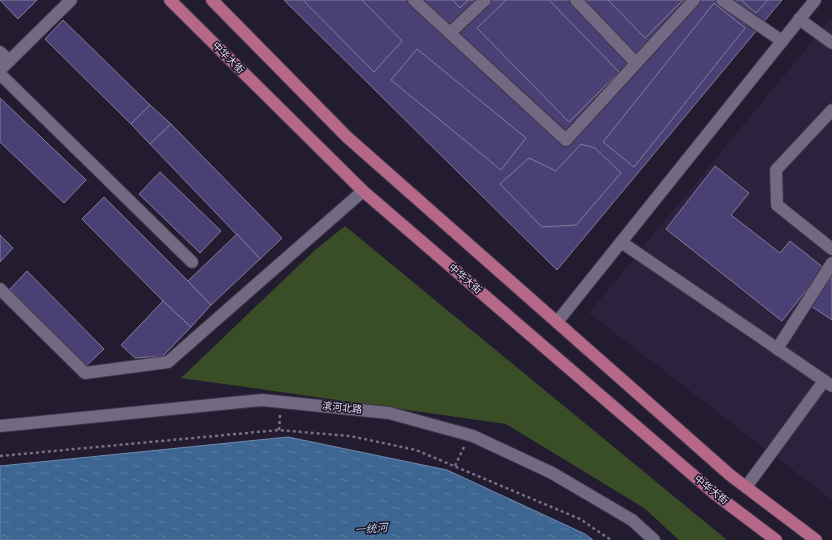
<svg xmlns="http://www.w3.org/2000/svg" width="832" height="540" viewBox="0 0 832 540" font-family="Bitter,'Noto Sans SC',serif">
  <defs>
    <pattern id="water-ripples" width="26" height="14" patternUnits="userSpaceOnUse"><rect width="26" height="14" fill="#3d6693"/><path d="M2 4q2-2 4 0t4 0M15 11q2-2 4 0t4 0" fill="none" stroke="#597ca2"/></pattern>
  </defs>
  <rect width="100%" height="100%" fill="#231b30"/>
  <!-- built -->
  <polygon fill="#2c223d" points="832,17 832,500 589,313"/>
  <!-- park -->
  <polygon fill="#394d27" points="345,226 727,540 679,540 644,508 506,424 181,378 315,250"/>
  <!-- water -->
  <polygon fill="url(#water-ripples)" stroke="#6f8baf" points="288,437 447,470 585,534 593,540 0,540 0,466"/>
  <!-- building -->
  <g fill="#4b4074" stroke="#807c98">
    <polygon points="0,0 37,0 18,19"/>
    <polygon points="284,0 782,0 557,270"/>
    <polygon points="303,0 362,0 402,41 374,72"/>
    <polygon points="453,0 468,0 460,8"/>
    <polygon points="506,0 549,0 619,72 569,122 477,28"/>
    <polygon points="608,0 683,0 645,38"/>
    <polygon points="741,0 768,0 756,13"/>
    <polygon points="714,3 745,28 634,167 603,142"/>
    <polygon points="63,20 150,105 131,124 45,39"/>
    <polygon points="417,49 526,138 501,170 391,80"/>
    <polygon points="0,98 86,180 64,203 0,142"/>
    <polygon points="150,105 171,124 150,144 131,124"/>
    <polygon points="171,124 282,238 260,259 150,144"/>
    <polygon points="581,144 595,148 621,173 576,225 542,227 500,184 529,158 556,171"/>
    <polygon points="715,166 749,193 731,215 780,253 790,241 824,268 782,321 666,229"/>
    <polygon points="160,172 221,231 200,253 139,194"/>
    <polygon points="104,197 188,281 211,305 191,327 163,301 82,219"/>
    <polygon points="237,234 260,259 211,305 188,281"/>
    <polygon points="0,235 13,248 0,262"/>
    <polygon points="27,271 104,349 86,366 10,289"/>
    <polygon points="832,276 832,320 811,306"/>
    <polygon points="163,301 191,327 163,356 135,358 121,345"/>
  </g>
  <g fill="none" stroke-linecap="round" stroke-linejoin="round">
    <defs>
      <g id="minor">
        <polyline points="414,0 566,140 694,0"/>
        <polyline points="576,0 636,63"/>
        <polyline points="722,0 782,41"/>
        <polyline points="799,19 832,43"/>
        <polyline points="450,33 485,0"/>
        <polyline points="0,52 9,61"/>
        <polyline points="0,70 71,0"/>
        <polyline points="0,74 192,262"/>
        <polyline points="832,110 776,170 777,205 832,249"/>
        <polyline points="621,242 832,386"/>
        <polyline points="0,289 85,373 168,362 363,191"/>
        <polyline points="557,322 815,0"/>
        <polyline points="777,349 832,263"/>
        <polyline points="0,426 262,400 389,413 473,436 552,473 632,520 654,540"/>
        <polyline points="746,487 824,381"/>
      </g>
      <g id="major">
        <polyline points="170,0 363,191 715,494 776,540"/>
        <polyline points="212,0 347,137 730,475 816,540"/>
      </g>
    </defs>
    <!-- minor casing -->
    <use href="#minor" stroke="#3c3547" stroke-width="14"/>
    <!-- major casing -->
    <use href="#major" stroke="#3c3547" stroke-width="14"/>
    <!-- path -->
    <g stroke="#777082" stroke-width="2.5" stroke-dasharray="3 3" stroke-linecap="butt">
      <polyline points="279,430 280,415"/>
      <polyline points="0,456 279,430 350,436 416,450 580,519 611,540"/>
      <polyline points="455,466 464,447"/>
    </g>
    <!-- minor -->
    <use href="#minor" stroke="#726983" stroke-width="12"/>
    <!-- major -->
    <use href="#major" stroke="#b56888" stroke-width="12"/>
  </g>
  <g text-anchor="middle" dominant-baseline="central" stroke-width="3" stroke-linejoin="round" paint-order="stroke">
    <!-- street labels -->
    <g font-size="10" fill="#e5e0ef" stroke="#1a1126">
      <text transform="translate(228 58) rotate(45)">中华大街</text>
      <text transform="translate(465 279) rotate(41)">中华大街</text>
      <text transform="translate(342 408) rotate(6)">滨河北路</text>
      <text transform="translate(711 490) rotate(39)">中华大街</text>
    </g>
    <!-- water labels -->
    <g font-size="11" font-style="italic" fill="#bed6f2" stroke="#1a1126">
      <text transform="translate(371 529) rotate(-4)">一统河</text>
    </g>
  </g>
</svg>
